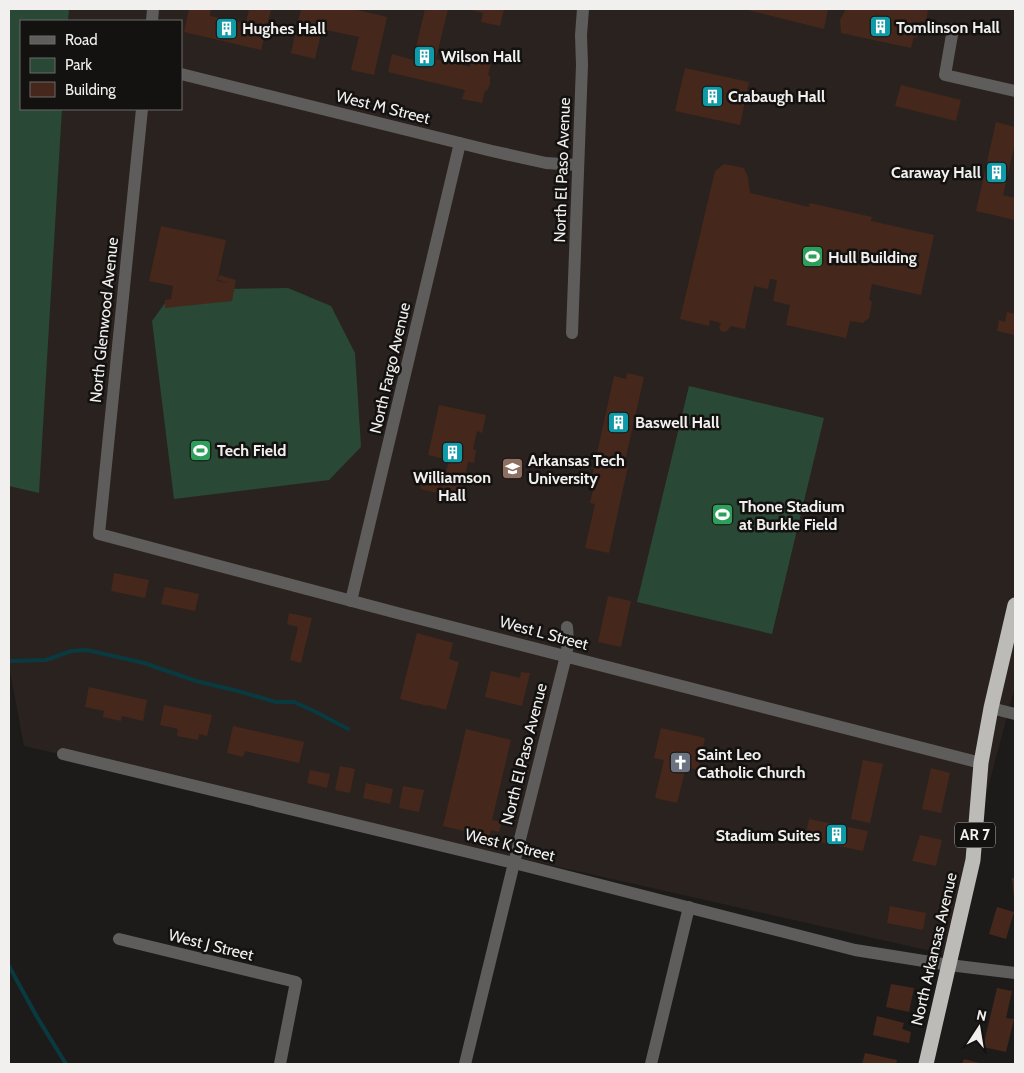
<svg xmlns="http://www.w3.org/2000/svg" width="1024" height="1073" viewBox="0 0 1024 1073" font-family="Cabin,sans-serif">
  <rect width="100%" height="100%" fill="#1d1b19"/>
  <!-- built -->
  <polygon fill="#2a221e" points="44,9 1015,9 1015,686 944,954 24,746 9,666 9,272 31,109 181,109 181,21 43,21"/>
  <!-- green -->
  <g fill="#294835">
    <polygon points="9,9 69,9 68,21 21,21 21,109 62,109 39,493 9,486"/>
    <polygon points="288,288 331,306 355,353 361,447 329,480 174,499 152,321 165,303 221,289"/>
    <polygon points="689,386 824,418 772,634 637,602"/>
  </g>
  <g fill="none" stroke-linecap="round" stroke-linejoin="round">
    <!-- stream -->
    <g stroke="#093a40" stroke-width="4">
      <polyline points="9,661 46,660 71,651 87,650 144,663 196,681 238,691 276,702 294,702 316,712 348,729"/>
      <polyline points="9,966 37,1017 66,1064"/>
    </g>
  </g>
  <!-- building -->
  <g fill="#46271c">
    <polygon points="189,9 211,9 210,16 246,23 249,9 265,9 271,10 261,50 184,32"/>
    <polygon points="301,9 353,9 387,17 374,75 351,70 359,37 322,29 315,59 291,53"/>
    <polygon points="425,9 448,9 436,59 470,67 472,58 491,63 488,75 490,76 490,84 487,91 485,90 482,103 462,99 465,90 388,72 392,54 413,60"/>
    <polygon points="468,9 504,9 500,26 481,22 483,13"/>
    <polygon points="744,9 828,9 824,29"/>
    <polygon points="846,9 928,9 926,22 920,21 917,38 914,37 911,48 841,33 840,20"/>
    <polygon points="685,68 749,82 740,125 675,111"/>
    <polygon points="901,85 961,100 956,121 895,106"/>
    <polygon points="996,122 1015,127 1015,149 1014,148 1003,195 1015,198 1015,220 976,211"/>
    <polygon points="724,164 744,168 748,177 750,193 809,207 810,203 872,217 871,221 934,235 921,295 872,284 869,299 872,302 869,318 863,323 850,321 846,338 786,325 790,305 773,301 777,280 770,279 768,289 754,286 745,329 731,326 727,331 722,332 719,328 721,323 710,320 709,326 680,319 715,171"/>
    <polygon points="161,226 226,240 217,281 229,283 218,280 219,275 236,280 232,301 165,308 165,300 171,299 173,286 149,281"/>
    <polygon points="1007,312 1015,314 1015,335 997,331 999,320 1005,322"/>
    <polygon points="627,373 644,377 624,465 628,466 609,553 585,548 595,504 590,503 594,486 590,485 614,376 626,379"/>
    <polygon points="439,405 486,415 482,433 477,431 473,449 476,450 474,463 468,462 460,498 420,489 423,472 445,477 449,460 428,455"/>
    <polygon points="114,573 149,580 145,598 111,591"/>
    <polygon points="165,587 199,594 195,611 161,604"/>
    <polygon points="608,596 631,601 621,647 598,642"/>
    <polygon points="289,613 312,618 301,663 290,660 298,627 287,624"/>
    <polygon points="417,633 453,643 449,659 459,662 446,710 428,705 428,706 400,699"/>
    <polygon points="491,671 520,678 521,672 530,673 522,706 485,697"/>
    <polygon points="89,687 147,700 143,721 122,716 121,721 103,717 104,711 85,707"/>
    <polygon points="164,705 212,715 207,736 199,734 198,740 177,736 178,729 160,725"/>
    <polygon points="233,726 304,742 299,763 245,751 243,757 227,753"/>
    <polygon points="661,728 705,738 698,770 686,767 677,803 655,798 664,760 654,758"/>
    <polygon points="466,729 511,740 492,820 502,822 499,832 491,830 488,843 468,838 469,832 443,826"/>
    <polygon points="863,760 883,764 870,823 851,819"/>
    <polygon points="340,766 355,769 350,793 335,790"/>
    <polygon points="931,768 950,773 941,813 922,809"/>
    <polygon points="310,770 330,774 327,788 307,783"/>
    <polygon points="366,783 393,789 390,804 363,798"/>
    <polygon points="403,786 424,790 419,812 399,808"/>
    <polygon points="809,819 868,831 863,851 805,839"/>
    <polygon points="920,835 942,840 936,866 912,861"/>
    <polygon points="1012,878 1015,878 1015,898 1014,898"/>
    <polygon points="890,906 926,913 923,930 887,923"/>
    <polygon points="997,907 1014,912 1006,939 989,934"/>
    <polygon points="891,984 914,988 909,1012 886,1007"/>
    <polygon points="997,988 1012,991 1006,1018 1014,1019 1006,1052 983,1047"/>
    <polygon points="877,1016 904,1023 902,1029 911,1032 909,1043 873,1035"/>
    <polygon points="865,1053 897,1060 896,1064 862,1064"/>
    <polygon points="964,1059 983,1064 962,1064"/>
  </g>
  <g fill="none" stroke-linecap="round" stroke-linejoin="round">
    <!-- minor -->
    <g stroke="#5e5d5c" stroke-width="12">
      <polyline points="152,21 153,9"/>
      <polyline points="953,29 945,75 1015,91"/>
      <polyline points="181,74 492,151 546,163 578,165"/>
      <polyline points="142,109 99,534 401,614 981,763"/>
      <polyline points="572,333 582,65 581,35 583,9"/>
      <polyline points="351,601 460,143"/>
      <polyline points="991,708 1015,714"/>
      <polyline points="63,754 526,866 855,950 949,965 1015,973"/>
      <polyline points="119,939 296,982 280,1064"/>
      <polyline points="465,1064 514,863 566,656 568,643 567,627"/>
      <polyline points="651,1064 689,907"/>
    </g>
    <!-- highway -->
    <polyline stroke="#bdbbb8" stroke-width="15" points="926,1064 973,860 981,763 991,708 1015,605"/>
  </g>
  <!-- icons -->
  <defs>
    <symbol id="building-square" viewBox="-11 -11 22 22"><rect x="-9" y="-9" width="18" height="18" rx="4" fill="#0f9aa8" stroke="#141210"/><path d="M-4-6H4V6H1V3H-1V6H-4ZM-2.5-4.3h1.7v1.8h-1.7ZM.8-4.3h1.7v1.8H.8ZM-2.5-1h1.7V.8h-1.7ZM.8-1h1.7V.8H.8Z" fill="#fff"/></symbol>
    <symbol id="stadium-square" viewBox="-11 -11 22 22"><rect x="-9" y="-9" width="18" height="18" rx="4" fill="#2e9e5b" stroke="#141210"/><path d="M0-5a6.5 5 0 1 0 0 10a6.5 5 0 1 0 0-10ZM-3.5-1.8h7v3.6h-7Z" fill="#fff"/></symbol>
    <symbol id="university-square" viewBox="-11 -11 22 22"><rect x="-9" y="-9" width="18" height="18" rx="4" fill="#8d6e63" stroke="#141210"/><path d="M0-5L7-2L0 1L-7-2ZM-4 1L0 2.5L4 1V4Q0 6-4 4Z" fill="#fff"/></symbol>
    <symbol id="church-square" viewBox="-11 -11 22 22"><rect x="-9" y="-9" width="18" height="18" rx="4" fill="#6b7280" stroke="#141210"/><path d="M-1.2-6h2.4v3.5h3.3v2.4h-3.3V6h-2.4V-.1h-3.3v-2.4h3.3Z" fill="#fff"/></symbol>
  </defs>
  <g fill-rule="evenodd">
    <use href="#building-square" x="868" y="14" width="25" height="25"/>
    <use href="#building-square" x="214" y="16" width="25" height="25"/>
    <use href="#building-square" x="412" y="44" width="25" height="25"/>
    <use href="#building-square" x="700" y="84" width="25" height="25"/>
    <use href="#building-square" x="984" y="160" width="25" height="25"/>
    <use href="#stadium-square" x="800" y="244" width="25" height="25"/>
    <use href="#building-square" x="606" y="410" width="25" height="25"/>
    <use href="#stadium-square" x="188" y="438" width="25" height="25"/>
    <use href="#building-square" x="440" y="440" width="25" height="25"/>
    <use href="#university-square" x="500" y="456" width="25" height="25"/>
    <use href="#stadium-square" x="710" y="502" width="25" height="25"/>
    <use href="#church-square" x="668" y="750" width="25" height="25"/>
    <use href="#building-square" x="824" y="822" width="25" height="25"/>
  </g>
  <g text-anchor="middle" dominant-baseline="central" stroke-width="5" stroke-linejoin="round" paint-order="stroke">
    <!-- shield labels -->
    <rect fill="#141210" stroke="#afadac" stroke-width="1" x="955" y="822.5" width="40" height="25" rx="4"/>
    <g font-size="15" font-weight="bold" fill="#f2f0ef">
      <text x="975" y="835">AR 7</text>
    </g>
    <!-- poi labels -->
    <g font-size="16" font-weight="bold" fill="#f2f0ef" stroke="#141210" text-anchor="start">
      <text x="896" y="27">Tomlinson Hall</text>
      <text x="242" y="28">Hughes Hall</text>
      <text x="441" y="56">Wilson Hall</text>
      <text x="728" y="96">Crabaugh Hall</text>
      <text x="981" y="172" text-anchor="end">Caraway Hall</text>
      <text x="828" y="257">Hull Building</text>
      <text x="635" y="422">Baswell Hall</text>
      <text x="217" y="450">Tech Field</text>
      <text x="528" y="460">Arkansas Tech<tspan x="528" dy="18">University</tspan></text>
      <text x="452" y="477" text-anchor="middle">Williamson<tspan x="452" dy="18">Hall</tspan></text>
      <text x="739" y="506">Thone Stadium<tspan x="739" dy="18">at Burkle Field</tspan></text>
      <text x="697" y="754">Saint Leo<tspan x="697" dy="18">Catholic Church</tspan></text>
      <text x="820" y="835" text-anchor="end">Stadium Suites</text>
    </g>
    <!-- street labels -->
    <g font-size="16" fill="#f2f0ef" stroke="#141210">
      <text transform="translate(383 107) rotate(14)">West M Street</text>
      <text transform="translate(562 170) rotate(-88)">North El Paso Avenue</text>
      <text transform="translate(104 320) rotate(-84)">North Glenwood Avenue</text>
      <text transform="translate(390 368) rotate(-77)">North Fargo Avenue</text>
      <text transform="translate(544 633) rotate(15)">West L Street</text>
      <text transform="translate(524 754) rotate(-76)">North El Paso Avenue</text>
      <text transform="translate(510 845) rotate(14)">West K Street</text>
      <text transform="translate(211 945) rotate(14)">West J Street</text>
      <text transform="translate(934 949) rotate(-77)">North Arkansas Avenue</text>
    </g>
  </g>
  <!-- border -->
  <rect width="1024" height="1073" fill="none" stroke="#f2f0ef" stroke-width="20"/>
  <!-- legend -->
  <rect x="20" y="20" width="162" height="90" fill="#141210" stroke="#6d6b69"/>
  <rect x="30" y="36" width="25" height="8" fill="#5e5d5c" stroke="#6d6b69"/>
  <text x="65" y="45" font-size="15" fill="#f2f0ef">Road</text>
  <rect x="30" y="58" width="25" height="15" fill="#294835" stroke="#6d6b69"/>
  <text x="65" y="70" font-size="15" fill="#f2f0ef">Park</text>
  <rect x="30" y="82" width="25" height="15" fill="#46271c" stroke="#6d6b69"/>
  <text x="65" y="95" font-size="15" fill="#f2f0ef">Building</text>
  <!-- north arrow -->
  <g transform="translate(979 1028) rotate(12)" stroke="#141210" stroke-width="4" paint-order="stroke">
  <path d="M0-4L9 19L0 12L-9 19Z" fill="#f2f0ef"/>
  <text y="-8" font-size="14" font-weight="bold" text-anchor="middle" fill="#f2f0ef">N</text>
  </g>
</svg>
